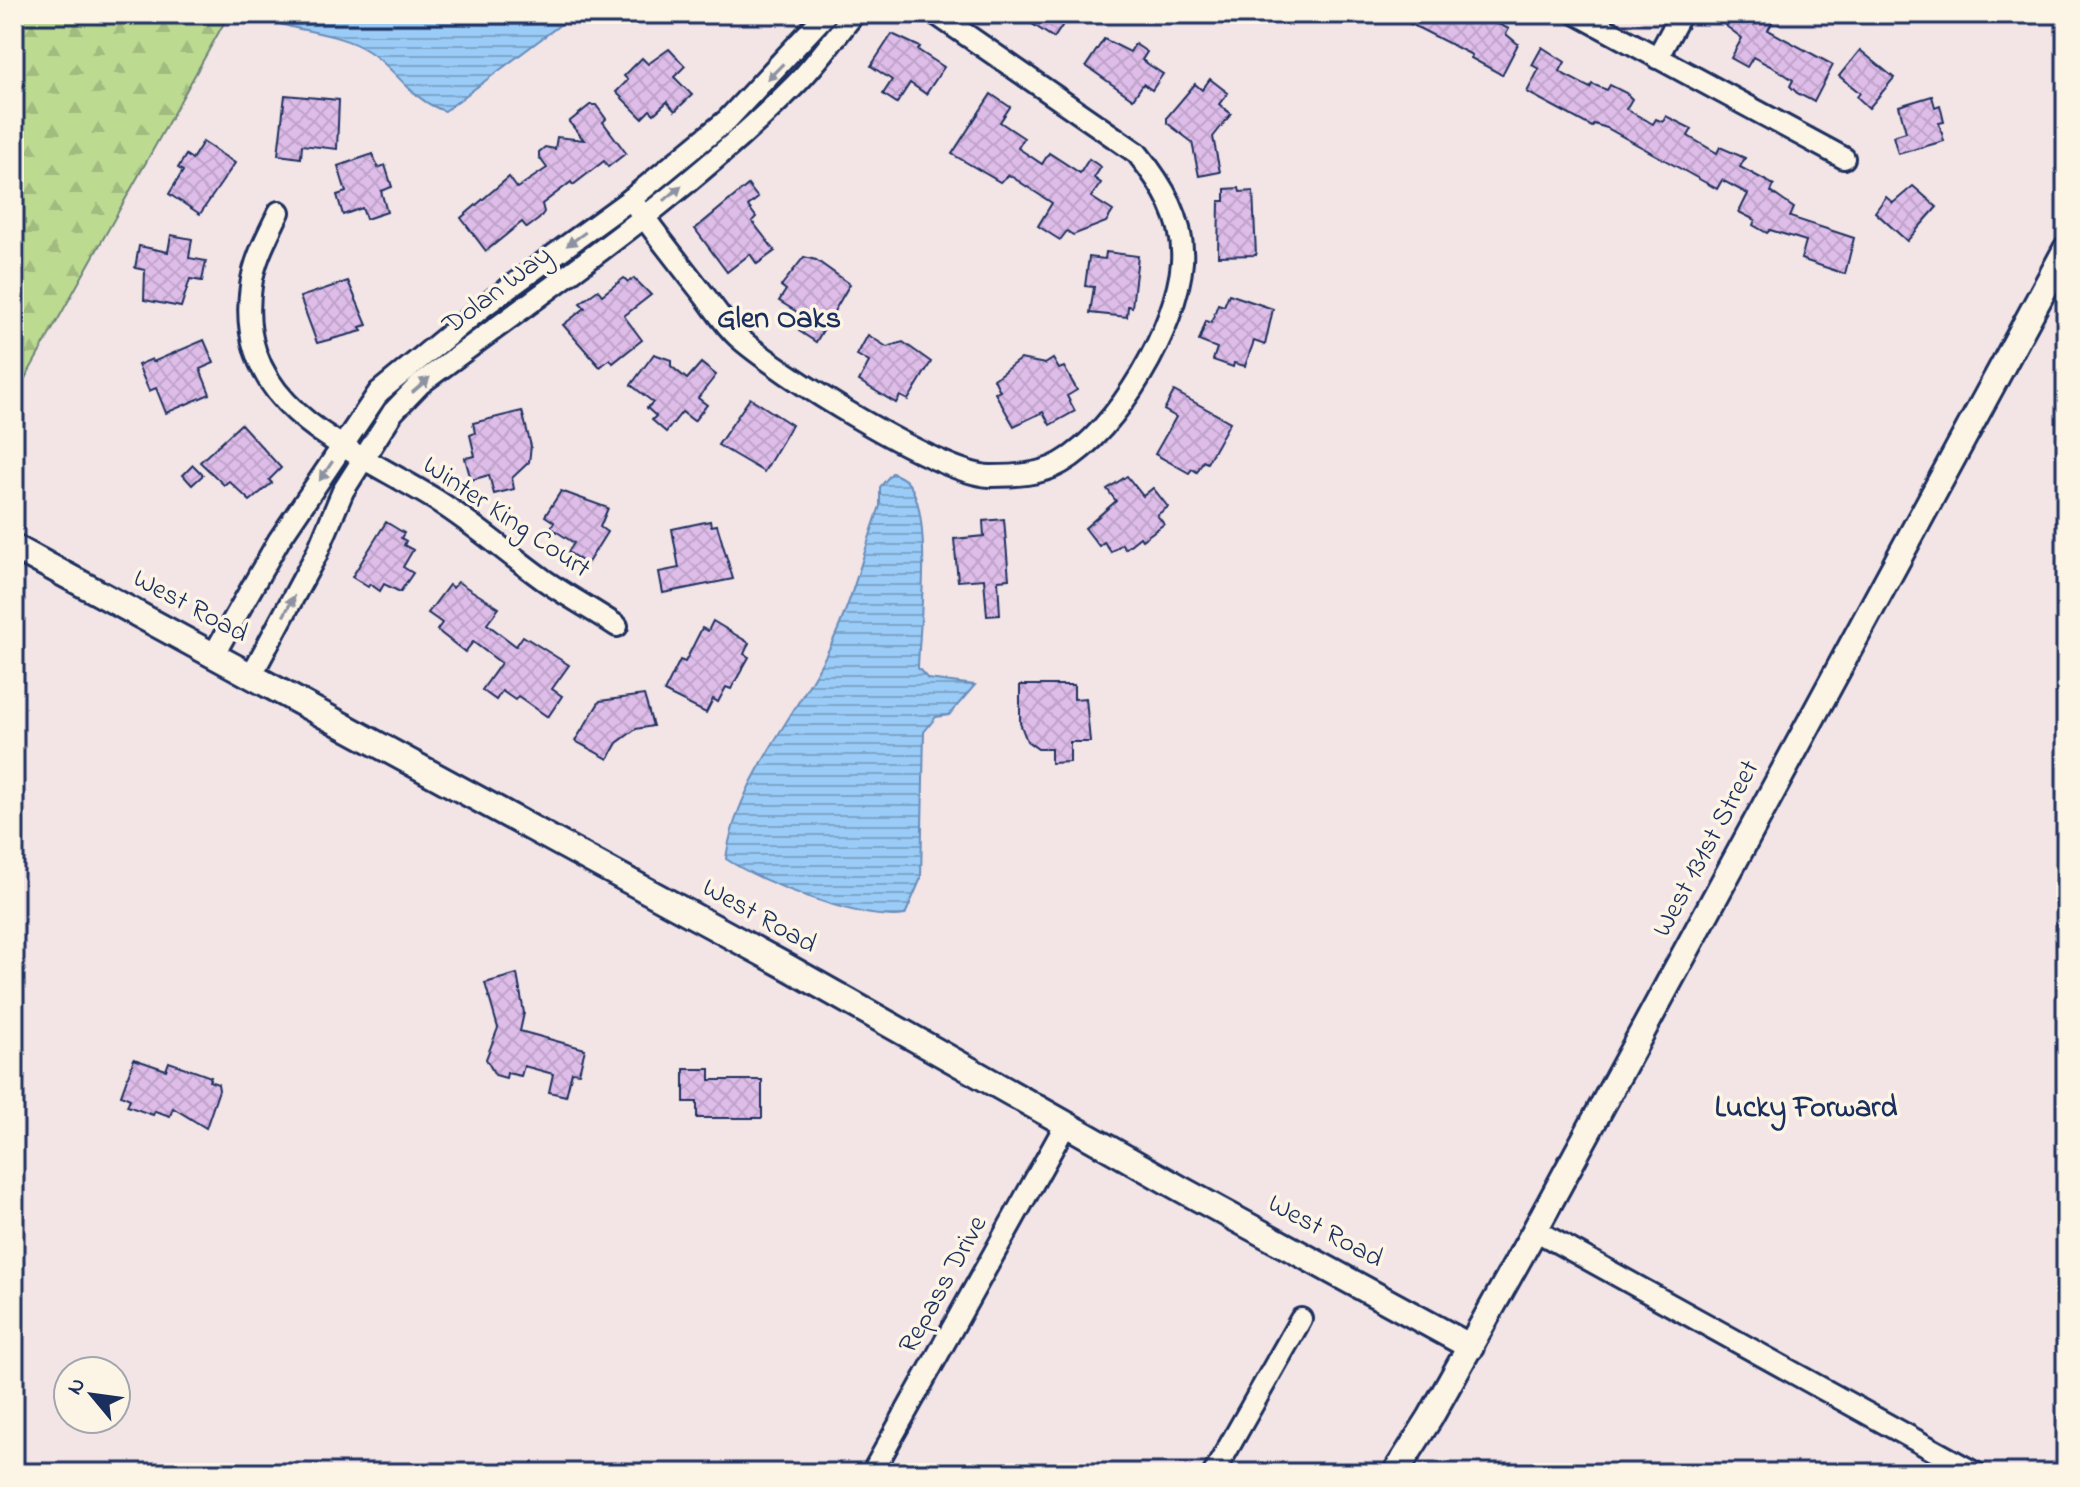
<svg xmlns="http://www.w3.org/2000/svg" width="2080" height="1487" viewBox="0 0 2080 1487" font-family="'Indie Flower',sans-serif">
  <defs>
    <pattern id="forest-firs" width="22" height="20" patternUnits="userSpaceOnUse" patternTransform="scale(2)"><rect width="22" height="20" fill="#bdda91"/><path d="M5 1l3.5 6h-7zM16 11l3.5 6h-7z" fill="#a2bb7f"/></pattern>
    <pattern id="water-rules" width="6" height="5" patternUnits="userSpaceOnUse" patternTransform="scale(2)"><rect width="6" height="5" fill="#9accf7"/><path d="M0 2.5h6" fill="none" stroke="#7da6cb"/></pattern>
    <pattern id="building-cross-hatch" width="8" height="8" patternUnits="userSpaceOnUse" patternTransform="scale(2)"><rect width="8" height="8" fill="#dfbde9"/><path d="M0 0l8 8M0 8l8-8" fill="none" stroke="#bfa3ca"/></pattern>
  </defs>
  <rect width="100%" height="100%" fill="#f3e4e6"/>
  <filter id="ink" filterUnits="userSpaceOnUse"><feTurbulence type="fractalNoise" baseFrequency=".0125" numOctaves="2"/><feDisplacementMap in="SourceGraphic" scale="16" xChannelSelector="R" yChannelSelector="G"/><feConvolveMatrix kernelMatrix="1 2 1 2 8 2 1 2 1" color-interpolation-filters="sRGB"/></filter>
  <g filter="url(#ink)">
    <!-- forest -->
    <polygon fill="url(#forest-firs)" stroke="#6c8478" stroke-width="2" points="14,14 229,14 14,398"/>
    <!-- water -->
    <g fill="url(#water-rules)" stroke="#678dba" stroke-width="2">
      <path d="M 271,14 L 558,14 L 561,24 L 445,111 C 410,100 397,69 368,51 C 344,35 307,32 280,24 Z"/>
      <path d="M 892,473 C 897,475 905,479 908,483 C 934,513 919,628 918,668 L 928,679 L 975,685 L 949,715 L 936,717 L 924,732 L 921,878 L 905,915 C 863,922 762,883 726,859 C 736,782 794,719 828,651 C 851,606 863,553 880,506 L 880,487 Z"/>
    </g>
    <!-- building -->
    <g fill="url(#building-cross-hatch)" stroke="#1b2f5e" stroke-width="2">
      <polygon points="1017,14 1070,14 1054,38"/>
      <polygon points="1391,14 1477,14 1509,29 1506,34 1518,44 1502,75 1471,58 1472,55"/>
      <polygon points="1732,14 1756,14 1772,23 1768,30 1833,65 1814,102 1797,93 1790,86 1793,80 1778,70 1753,57 1747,67 1731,58 1742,38 1726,26"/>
      <polygon points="892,34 920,47 918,50 944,67 926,94 910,83 897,103 883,94 892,80 871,66"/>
      <polygon points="1104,39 1130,52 1135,44 1147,52 1142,60 1163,74 1152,90 1143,84 1133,99 1086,66"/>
      <polygon points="1542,47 1565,62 1560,71 1565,75 1590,88 1592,84 1607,90 1610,85 1626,93 1632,99 1626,109 1653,124 1656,119 1663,122 1666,116 1692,129 1688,136 1717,153 1720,147 1745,158 1740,167 1774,185 1771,192 1794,208 1790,217 1854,238 1845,274 1801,259 1806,241 1770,230 1767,233 1753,225 1755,220 1739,212 1748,194 1722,180 1717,189 1607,128 1594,124 1592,127 1527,92 1539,69 1532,65"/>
      <polygon points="669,49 685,66 674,77 692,95 675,111 667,102 654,114 650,110 642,118 616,92 628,80 624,76 642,58 648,64"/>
      <polygon points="1860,50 1894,78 1869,108 1857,97 1860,93 1839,76"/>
      <polygon points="1210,79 1228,93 1219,104 1231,114 1213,137 1220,172 1199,176 1192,142 1167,123 1167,117 1195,84 1202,90"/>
      <polygon points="991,94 1010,107 1000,122 1024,138 1018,148 1042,164 1049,153 1080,173 1089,159 1101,167 1094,178 1101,183 1091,197 1113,211 1106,222 1073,235 1067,231 1060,240 1038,226 1052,203 1009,175 1000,182 952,154"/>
      <polygon points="285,95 339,100 337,149 302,145 301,158 278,155"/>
      <polygon points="1932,96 1935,107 1940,105 1944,122 1939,123 1944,141 1898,154 1893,136 1906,132 1899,106"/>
      <polygon points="590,105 596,105 606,119 603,122 626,153 608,167 604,161 573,185 571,182 542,204 544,212 539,219 527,228 522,222 486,251 461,218 509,177 517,188 547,168 539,157 539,152 545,147 555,149 557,137 584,140 569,122"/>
      <polygon points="203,142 235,163 200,214 169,194 183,171 178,168 186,155 192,159"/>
      <polygon points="373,154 378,168 385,165 392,187 381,191 387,212 366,219 362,208 343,215 337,195 346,192 338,166"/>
      <polygon points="748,185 758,198 748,206 756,217 752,221 775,251 757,264 750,254 727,272 695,229"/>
      <polygon points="1913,186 1937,207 1907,241 1875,212 1886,197 1893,203"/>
      <polygon points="1239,188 1240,192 1253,191 1256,255 1218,256 1219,201 1225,201 1225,189"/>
      <polygon points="171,235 192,239 189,258 206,261 202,281 190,279 181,307 144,300 145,270 135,268 139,246 168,252"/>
      <polygon points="1106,252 1138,256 1132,307 1128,306 1127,317 1090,313 1094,287 1085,286 1089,257 1105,259"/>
      <polygon points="804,257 816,260 850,284 816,342 799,331 807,318 779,301 786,290 781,286"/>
      <polygon points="624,278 628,282 634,278 651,295 624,316 642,340 613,363 610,359 600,367 563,325 585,308 580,303 598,290 602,295"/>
      <polygon points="348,281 367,325 360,327 362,331 317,343 300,297"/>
      <polygon points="1229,294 1273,309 1265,345 1254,341 1245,366 1234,363 1233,367 1213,360 1217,348 1199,341 1206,321 1211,323 1218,304 1224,306"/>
      <polygon points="868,335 887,347 903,342 931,362 908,400 900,396 896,403 859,381 869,362 857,355"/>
      <polygon points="204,340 214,363 200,369 210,394 166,413 156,388 149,391 138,365 152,359 153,362"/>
      <polygon points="654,354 671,360 671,366 687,379 701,363 716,375 698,398 707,405 694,421 682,412 666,432 652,420 656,416 647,408 653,402 631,385"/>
      <polygon points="1020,359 1045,364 1053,359 1059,369 1064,367 1077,390 1067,396 1075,411 1050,425 1043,412 1014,426 995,393 1000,391 994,379"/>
      <polygon points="1174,391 1230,422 1207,463 1203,461 1197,472 1192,469 1189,473 1155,454 1176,417 1164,410"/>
      <polygon points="750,398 792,425 764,472 718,445"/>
      <polygon points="522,411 531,446 529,462 512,478 514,489 494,494 489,475 471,480 465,458 475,456 470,435 475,433 473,423"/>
      <polygon points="241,424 281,468 269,480 272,483 250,501 229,481 224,485 200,462"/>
      <polygon points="193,465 203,475 192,485 183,475"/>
      <polygon points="1127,476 1143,496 1153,488 1168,507 1157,515 1164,524 1142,540 1140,537 1125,549 1122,544 1111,552 1104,542 1099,546 1085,528 1116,501 1107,489"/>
      <polygon points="561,491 608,508 600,527 607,532 587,564 568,552 574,543 551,528 554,522 545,516"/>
      <polygon points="1004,519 1009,579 998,580 1000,615 987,616 984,579 958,581 954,539 984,536 983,521"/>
      <polygon points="710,521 711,526 717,525 733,579 663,593 659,572 679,568 672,529"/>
      <polygon points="386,522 404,533 401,538 406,541 404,545 413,550 403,567 413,573 400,592 384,584 380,591 370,584 368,587 352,577"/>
      <polygon points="458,582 499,608 487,624 516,646 523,636 569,665 552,689 562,696 548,717 518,696 515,700 502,691 496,700 482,690 501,663 473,642 465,652 437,630 442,623 428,613 449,585 453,588"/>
      <polygon points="713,621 749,643 744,654 749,657 731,689 726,687 718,702 713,699 706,713 664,692 680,660 685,662 702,628 708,631"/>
      <polygon points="1020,685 1074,685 1074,699 1086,698 1090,742 1070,742 1070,762 1051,763 1051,749 1038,749 1027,741 1020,723"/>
      <polygon points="644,695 653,726 636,729 617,743 608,759 575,741 600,701"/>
      <polygon points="517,974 524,1013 520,1031 585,1049 579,1073 572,1072 566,1096 549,1092 553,1074 524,1066 521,1076 507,1073 506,1078 495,1075 486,1059 498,1028 485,983"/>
      <polygon points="134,1059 166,1070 169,1062 211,1077 209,1081 218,1084 219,1090 206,1128 173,1108 170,1116 155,1111 153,1115 127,1106 130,1099 121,1095"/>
      <polygon points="684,1069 710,1069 710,1080 762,1080 762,1118 697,1118 697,1102 684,1102"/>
    </g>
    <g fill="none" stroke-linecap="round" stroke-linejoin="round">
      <defs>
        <g id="minor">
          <polyline points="1577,14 1844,158"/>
          <polyline points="1657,58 1681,14"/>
          <path d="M 631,199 C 654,232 679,263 704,295 C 715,309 725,325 738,337 C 778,373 939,474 990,476 C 1014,476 1040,475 1061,463 C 1118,430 1177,327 1182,262 C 1185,220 1162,184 1137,153 L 936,14"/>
          <path d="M 279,212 C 268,235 254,260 251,286 C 233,410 351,447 436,500 C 474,524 508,554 544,580 C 567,596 593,610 617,626"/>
          <polyline points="214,654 279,540 379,392 484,306 631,199 727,120 826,14"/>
          <path d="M 252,674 L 316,555 L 343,491 L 393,412 L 420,384 C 548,288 683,198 796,84 C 817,63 835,37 854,14"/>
          <polyline points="1535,1230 1975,1473"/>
          <polyline points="872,1473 1066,1124"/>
          <polyline points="1214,1473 1301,1319"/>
        </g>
        <g id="tertiary">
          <polyline points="14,547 784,965 1181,1189 1471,1347"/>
          <polyline points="1395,1473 1430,1418 1535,1230 2066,249"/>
        </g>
      </defs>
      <!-- minor casing -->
      <use href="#minor" stroke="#1b2f5e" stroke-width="26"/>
      <!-- tertiary casing -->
      <use href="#tertiary" stroke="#1b2f5e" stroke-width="30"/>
      <!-- minor -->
      <use href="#minor" stroke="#fcf5e5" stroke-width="20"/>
      <!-- tertiary -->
      <use href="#tertiary" stroke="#fcf5e5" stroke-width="24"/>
    </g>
    <!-- one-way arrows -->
    <defs><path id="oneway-solid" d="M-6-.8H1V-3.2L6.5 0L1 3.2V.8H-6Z" transform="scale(2)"/></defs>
    <g fill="#8c92a2">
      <use href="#oneway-solid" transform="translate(775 72) rotate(134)"/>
      <use href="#oneway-solid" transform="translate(673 193) rotate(-41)"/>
      <use href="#oneway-solid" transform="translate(576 239) rotate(144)"/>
      <use href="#oneway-solid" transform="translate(421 385) rotate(-41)"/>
      <use href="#oneway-solid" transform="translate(326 471) rotate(124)"/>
      <use href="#oneway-solid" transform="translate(289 606) rotate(-62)"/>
    </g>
  </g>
  <g text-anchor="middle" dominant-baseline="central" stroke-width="7" stroke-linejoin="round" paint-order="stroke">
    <!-- street labels -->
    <g font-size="28" fill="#1b2f5e" stroke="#fcf5e5">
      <text transform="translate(498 291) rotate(-37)">Dolan Way</text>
      <text transform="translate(506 518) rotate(34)">Winter King Court</text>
      <text transform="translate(190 607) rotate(28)">West Road</text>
      <text transform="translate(1707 849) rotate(-62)">West 131st Street</text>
      <text transform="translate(759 917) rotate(29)">West Road</text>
      <text transform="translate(1325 1232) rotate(28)">West Road</text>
      <text transform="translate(944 1285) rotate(-61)">Repass Drive</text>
    </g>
    <!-- neighbourhood labels -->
    <g font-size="30" font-weight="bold" fill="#1b2f5e" stroke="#fcf5e5">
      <text x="779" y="320">Glen Oaks</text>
      <text x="1806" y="1109">Lucky Forward</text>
    </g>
  </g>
  <!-- margin -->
  <rect width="2080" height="1487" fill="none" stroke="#fcf5e5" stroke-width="48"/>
  <rect x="24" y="24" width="2032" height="1439" fill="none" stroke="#1b2f5e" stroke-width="3" filter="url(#ink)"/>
  <!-- north arrow -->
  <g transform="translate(92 1395) rotate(299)"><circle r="38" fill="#fcf5e5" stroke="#a2a6af" stroke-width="2"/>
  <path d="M0-6L14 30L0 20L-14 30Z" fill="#1b2f5e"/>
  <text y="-12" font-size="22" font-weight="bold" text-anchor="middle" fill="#1b2f5e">N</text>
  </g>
</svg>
